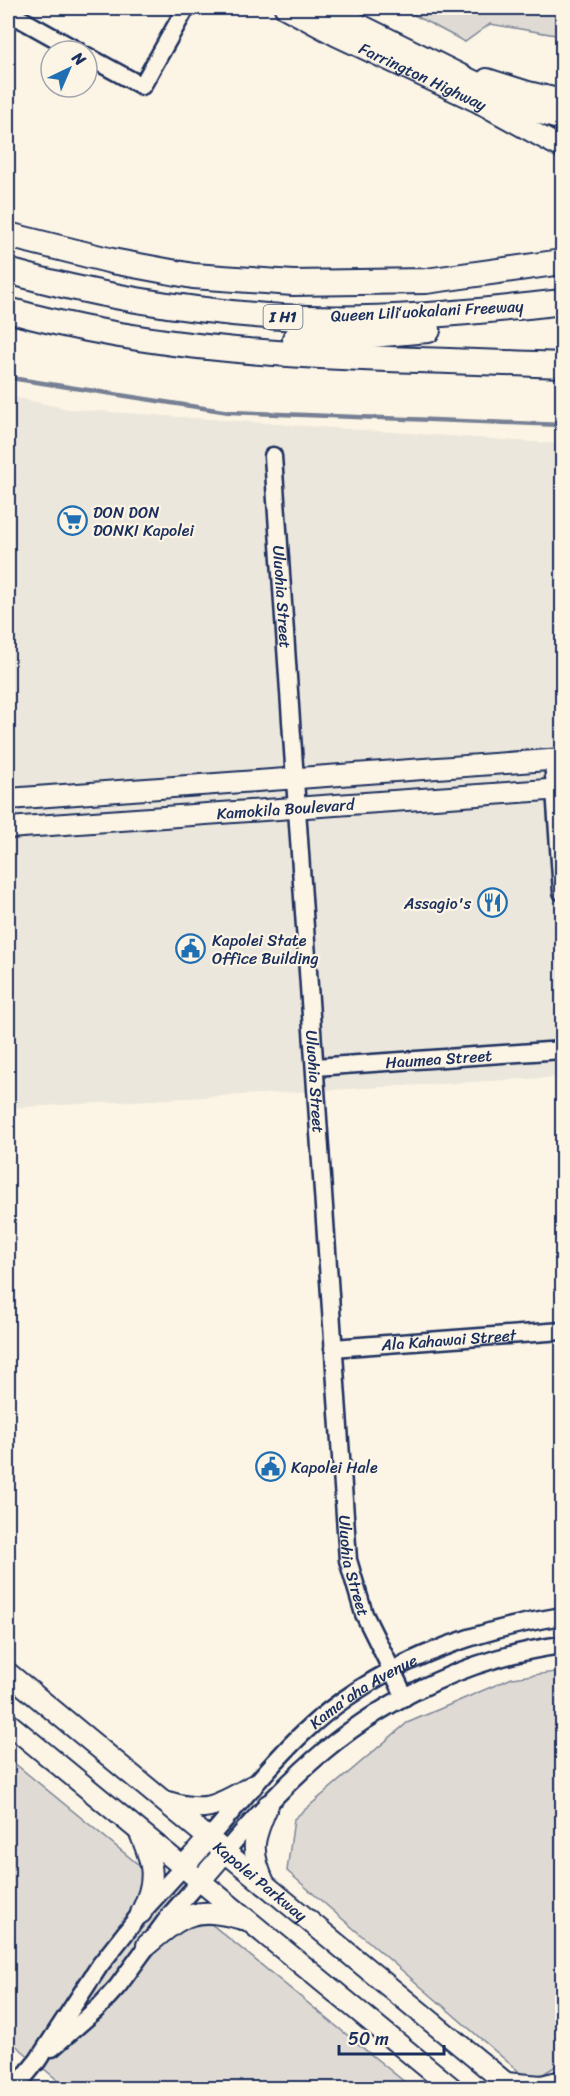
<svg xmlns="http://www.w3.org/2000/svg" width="570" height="2096" viewBox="0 0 570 2096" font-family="Sriracha,sans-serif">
  <rect width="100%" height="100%" fill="#fcf5e5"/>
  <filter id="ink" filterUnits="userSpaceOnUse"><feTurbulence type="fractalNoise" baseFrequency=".0167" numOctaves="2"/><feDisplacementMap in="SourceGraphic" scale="12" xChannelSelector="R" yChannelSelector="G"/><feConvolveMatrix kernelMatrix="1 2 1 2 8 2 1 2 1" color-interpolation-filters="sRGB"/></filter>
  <g filter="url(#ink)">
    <!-- built -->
    <polygon fill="#ece7dc" points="8,396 69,409 562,444 562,1077 8,1108"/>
    <!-- green -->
    <g fill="#dfdbd4" stroke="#7d8599" stroke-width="1.5">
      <polygon points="401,8 562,8 562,36 490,24 465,42"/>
      <polygon points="562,1671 562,2062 531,2082 287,1871 294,1819 407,1723 512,1678"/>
      <polygon points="8,1758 412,2088 67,2088 8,2039"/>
    </g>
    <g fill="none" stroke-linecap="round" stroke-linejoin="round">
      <!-- stream -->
      <polyline stroke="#767f94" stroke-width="4.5" points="8,376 17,379 229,412 562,425"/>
      <defs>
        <g id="minor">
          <polyline points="8,12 78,51"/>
          <polyline points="87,56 142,86 186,8"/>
          <path id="s1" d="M 273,456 L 348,1560 L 364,1614 L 405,1697"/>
          <polyline points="553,760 562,892"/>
          <path id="s2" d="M 315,1067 L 562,1050"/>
          <path id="s3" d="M 333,1348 L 562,1331"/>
          <path id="s4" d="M 208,1839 C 240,1803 269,1765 303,1733 C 374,1666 468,1631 562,1616"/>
          <path d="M 225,1852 C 255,1817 288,1781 324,1751 C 390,1696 476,1656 562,1645"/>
          <polyline points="52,2048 99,2007 118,1986 170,1915 200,1881"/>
          <polyline points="15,2088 38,2060 100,1965 141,1913 183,1867"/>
        </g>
        <g id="major">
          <path id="s5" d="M 285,8 L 337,36 L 478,102 L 562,148"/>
          <polyline points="487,79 528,92 562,100"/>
          <polyline points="8,799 562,759"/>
          <path id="s6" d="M 8,828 L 562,789"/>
          <path id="s7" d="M 8,1673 L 512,2088"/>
          <polyline points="8,1723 452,2088"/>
          <path d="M 168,1802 C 207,1814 218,1805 252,1786"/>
          <path d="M 140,1833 C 154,1866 157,1880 141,1913"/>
          <polyline points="183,1867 208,1839"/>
          <polyline points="200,1881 225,1852"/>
          <path d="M 265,1885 C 249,1850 253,1839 268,1805"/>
          <path d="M 147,1945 C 183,1915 195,1905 242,1919"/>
          <polyline points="505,2083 542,2086 562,2081"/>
        </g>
        <g id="highway">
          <polyline points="322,8 471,82 532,109 562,118"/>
          <polyline points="8,235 112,261 193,276 293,283 426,281 562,262"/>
          <path d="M 8,271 C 97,296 188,311 281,317 C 375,322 469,313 562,302"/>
          <path d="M 8,310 C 187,361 377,357 562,365"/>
          <polyline points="295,339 327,339 428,330"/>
        </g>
      </defs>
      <!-- minor casing -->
      <use href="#minor" stroke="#1b2f5e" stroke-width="21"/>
      <!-- major casing -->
      <use href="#major" stroke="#1b2f5e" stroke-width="24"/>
      <!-- highway casing -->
      <use href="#highway" stroke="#1b2f5e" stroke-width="28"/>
      <!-- minor -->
      <use href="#minor" stroke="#fcf5e5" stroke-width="16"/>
      <!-- major -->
      <use href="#major" stroke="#fcf5e5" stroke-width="20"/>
      <!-- highway -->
      <use href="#highway" stroke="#fcf5e5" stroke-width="24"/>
    </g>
  </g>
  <!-- icons -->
  <defs>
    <symbol id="supermarket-ring" viewBox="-11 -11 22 22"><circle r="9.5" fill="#fcf5e5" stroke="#1f6fb2" stroke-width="1.5"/><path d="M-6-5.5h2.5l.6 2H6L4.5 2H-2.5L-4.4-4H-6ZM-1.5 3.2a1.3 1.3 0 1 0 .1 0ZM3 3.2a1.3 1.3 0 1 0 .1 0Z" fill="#1f6fb2"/></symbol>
    <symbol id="restaurant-ring" viewBox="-11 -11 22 22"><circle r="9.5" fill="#fcf5e5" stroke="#1f6fb2" stroke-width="1.5"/><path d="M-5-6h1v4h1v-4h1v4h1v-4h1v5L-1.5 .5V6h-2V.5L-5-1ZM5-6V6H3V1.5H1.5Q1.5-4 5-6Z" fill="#1f6fb2"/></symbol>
    <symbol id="civic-ring" viewBox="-11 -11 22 22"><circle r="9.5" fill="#fcf5e5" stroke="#1f6fb2" stroke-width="1.5"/><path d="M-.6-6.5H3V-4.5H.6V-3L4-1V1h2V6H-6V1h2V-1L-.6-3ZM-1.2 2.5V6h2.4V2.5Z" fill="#1f6fb2"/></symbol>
  </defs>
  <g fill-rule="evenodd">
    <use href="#supermarket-ring" x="56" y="504" width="33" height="33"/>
    <use href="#restaurant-ring" x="476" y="886" width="33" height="33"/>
    <use href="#civic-ring" x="174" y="932" width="33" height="33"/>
    <use href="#civic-ring" x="254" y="1450" width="33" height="33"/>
  </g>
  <g text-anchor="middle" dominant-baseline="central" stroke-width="4.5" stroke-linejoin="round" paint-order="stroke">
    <!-- shield labels -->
    <rect fill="#fcf5e5" stroke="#5e6a86" stroke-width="1.5" x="263.5" y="305" width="39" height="24" rx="4.5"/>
    <g font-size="15" font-weight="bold" fill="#1b2f5e">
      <text x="283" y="317">I H1</text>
    </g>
    <!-- street labels -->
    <g font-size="16" fill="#1b2f5e" stroke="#fcf5e5">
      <text stroke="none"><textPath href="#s5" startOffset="154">Farrington Highway</textPath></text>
      <text transform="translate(427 311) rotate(-3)">Queen Liliʻuokalani Freeway</text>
      <text stroke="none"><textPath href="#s1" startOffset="141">Uluohia Street</textPath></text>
      <text stroke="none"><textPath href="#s6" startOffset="278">Kamokila Boulevard</textPath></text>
      <text stroke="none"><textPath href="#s2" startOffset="124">Haumea Street</textPath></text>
      <text stroke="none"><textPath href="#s1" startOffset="627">Uluohia Street</textPath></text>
      <text stroke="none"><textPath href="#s3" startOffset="116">Ala Kahawai Street</textPath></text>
      <text stroke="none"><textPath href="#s1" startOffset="1113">Uluohia Street</textPath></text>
      <text stroke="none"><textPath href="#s4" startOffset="216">Kama'aha Avenue</textPath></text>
      <text stroke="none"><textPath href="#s7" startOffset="327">Kapolei Parkway</textPath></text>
    </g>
    <!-- poi labels -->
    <g font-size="16" fill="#1b2f5e" stroke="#fcf5e5" text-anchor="start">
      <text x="93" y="512">DON DON<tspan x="93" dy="18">DONKI Kapolei</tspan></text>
      <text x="471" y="903" text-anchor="end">Assagio's</text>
      <text x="212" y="940">Kapolei State<tspan x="212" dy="18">Office Building</tspan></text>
      <text x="291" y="1467">Kapolei Hale</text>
    </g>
  </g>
  <!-- margin -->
  <rect width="570" height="2096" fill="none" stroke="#fcf5e5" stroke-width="30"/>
  <rect x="15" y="15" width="540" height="2066" fill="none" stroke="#1b2f5e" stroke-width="2" filter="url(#ink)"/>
  <!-- north arrow -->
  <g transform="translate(69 69) rotate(44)"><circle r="28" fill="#fcf5e5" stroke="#a2a6af" stroke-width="1.5"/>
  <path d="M0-4.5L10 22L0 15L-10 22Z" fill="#1f6fb2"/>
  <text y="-9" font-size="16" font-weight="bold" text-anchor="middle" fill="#1b2f5e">N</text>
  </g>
  <!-- scale -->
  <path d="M339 2045v9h105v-9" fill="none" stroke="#1b2f5e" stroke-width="3"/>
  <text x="348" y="2045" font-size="18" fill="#1b2f5e" stroke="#fcf5e5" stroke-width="4.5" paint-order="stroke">50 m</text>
</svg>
